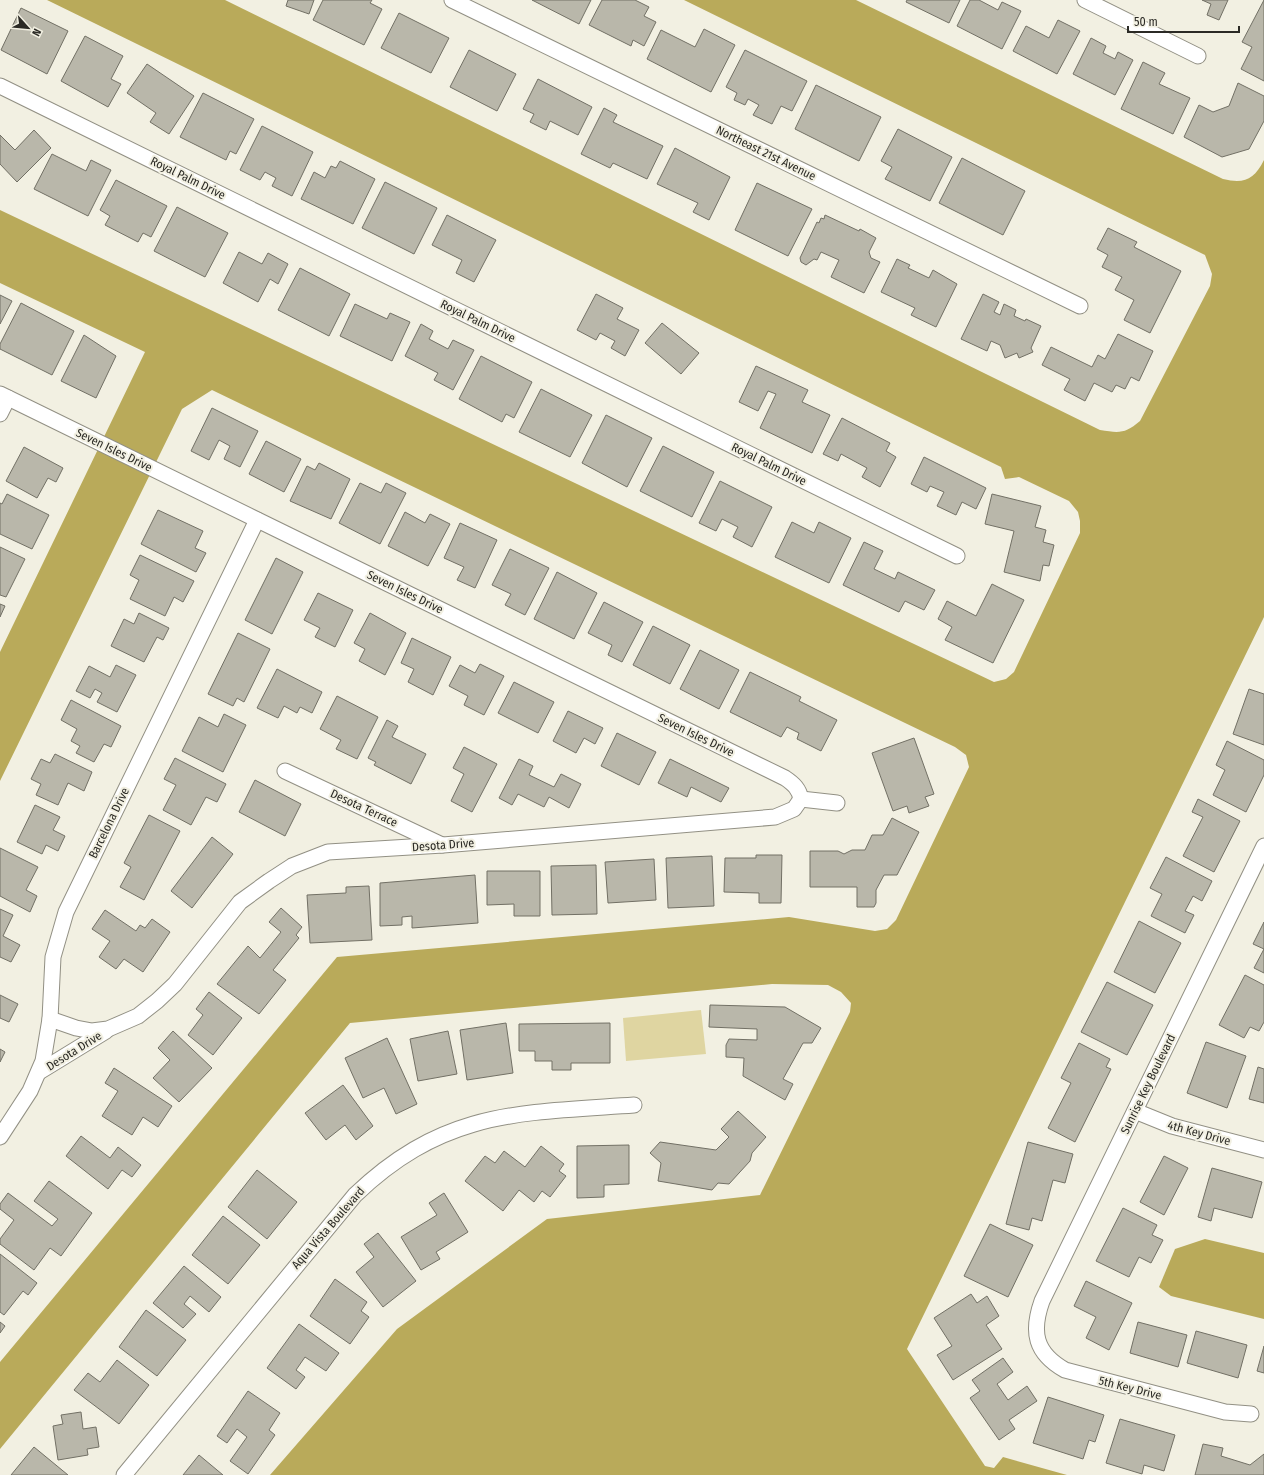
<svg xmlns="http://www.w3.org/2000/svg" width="1264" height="1475" viewBox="0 0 1264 1475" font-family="'Fira Sans Condensed',sans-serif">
  <rect width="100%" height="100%" fill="#f2f0e2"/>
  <!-- green -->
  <polygon fill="#dfd5a1" points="701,1010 706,1054 626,1061 623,1018"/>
  <!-- water -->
  <g fill="#b9aa5a">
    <path d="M 47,0 L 225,0 L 1100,430 C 1119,433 1125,434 1140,421 L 1210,286 L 1212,274 L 1205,255 L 684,0 L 856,0 L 1223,179 C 1244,184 1254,180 1264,160 L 1264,617 L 907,1349 L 985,1466 L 994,1468 L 1003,1457 L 1067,1475 L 270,1475 L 397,1329 L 547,1219 L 760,1195 L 850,1012 L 851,1003 L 841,992 L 828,985 L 772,984 L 350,1023 L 0,1449 L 0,1362 L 337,957 L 789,917 L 875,931 L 887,929 L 896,920 L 969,767 L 966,755 L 955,747 L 212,390 L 182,409 L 0,781 L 0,652 L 145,352 L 0,283 L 0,210 L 994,682 L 1006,679 L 1014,672 L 1080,533 L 1080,521 L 1078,512 L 1069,501 L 1019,477 L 1005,479 L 1001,467 Z"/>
    <polygon points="1205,1239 1264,1253 1264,1319 1171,1296 1159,1287 1175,1249"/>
  </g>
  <!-- building -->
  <g fill="#b9b7aa" stroke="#727065">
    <polygon points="288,0 314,0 309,14 286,6"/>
    <polygon points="323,0 372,0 370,3 382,9 364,45 313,20"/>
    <polygon points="532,0 591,0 579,24"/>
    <polygon points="602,0 635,0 649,7 644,16 656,22 644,46 633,40 631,46 589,25"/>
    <polygon points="907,0 960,0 949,23 906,2"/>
    <polygon points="970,0 979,0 998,10 1002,2 1021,11 1002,49 957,26"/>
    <polygon points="1202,0 1228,0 1219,20 1207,15 1211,4"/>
    <polygon points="1264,0 1264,81 1241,69 1252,47 1242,42"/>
    <polygon points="21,8 68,31 47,74 1,50"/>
    <polygon points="399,13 449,38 431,73 381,48"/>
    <polygon points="1058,20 1080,31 1057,74 1013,51 1026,26 1049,38"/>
    <polygon points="704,29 735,45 711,92 647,59 661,30 695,47"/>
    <polygon points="85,36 123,56 111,79 121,84 108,107 61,81"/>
    <polygon points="1091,38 1106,46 1103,53 1115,59 1118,52 1133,60 1115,95 1073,74"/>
    <polygon points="469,50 516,74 497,111 450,87"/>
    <polygon points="745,50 807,81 792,111 781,106 772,124 753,115 759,105 748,99 745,105 734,100 737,93 726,87"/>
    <polygon points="1143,62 1165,73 1159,84 1190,98 1173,134 1121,109"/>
    <polygon points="147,64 194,96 169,134 150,122 156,113 127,93"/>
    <polygon points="538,79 592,107 578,135 550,121 546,130 530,122 534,114 523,109"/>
    <polygon points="1238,83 1264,96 1264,121 1249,149 1222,157 1184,137 1199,105 1213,112 1229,106"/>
    <polygon points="816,85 881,117 859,161 795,129"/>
    <polygon points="203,93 254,119 236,154 230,151 226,160 180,137"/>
    <polygon points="604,108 617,115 613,122 663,146 647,179 613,163 610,168 581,154"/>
    <polygon points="262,126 313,152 292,196 272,186 276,178 265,172 260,180 240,170"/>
    <polygon points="898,129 952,157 930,201 885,179 892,167 881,161"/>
    <polygon points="34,130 51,148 17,182 0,164 0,135 15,150"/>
    <polygon points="675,148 730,177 709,220 693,212 698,203 657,184"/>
    <polygon points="52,154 86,171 91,160 111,170 88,216 34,189"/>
    <polygon points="962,158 1025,191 1003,235 939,203"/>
    <polygon points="340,161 375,179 353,224 301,199 314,172 325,178 331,166 336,168"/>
    <polygon points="116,180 167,206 151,237 143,233 138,242 105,225 110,216 100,210"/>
    <polygon points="385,182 437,208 414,254 362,228"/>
    <polygon points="757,183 812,209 788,256 735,230"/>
    <polygon points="177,207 228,233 205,277 154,251"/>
    <polygon points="447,215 496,240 474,282 456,273 462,260 432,245"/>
    <polygon points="825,215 859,231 860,229 876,238 869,252 871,258 880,262 864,293 831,277 839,260 821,252 817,260 814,259 806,265 801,262 800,258 817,222 819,223 821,218 824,219"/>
    <polygon points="1108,228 1137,242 1134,247 1181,271 1150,333 1124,320 1134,300 1115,290 1122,277 1102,267 1108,255 1097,249"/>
    <polygon points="239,252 262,264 268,253 288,264 278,284 270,279 258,302 223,283"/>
    <polygon points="897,259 910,265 908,268 929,278 933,270 957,284 936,327 911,315 915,308 881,292"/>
    <polygon points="300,268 350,294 329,336 278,310"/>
    <polygon points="596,294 623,308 617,319 639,330 625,356 611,348 615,341 600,333 596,340 577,330"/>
    <polygon points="983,294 999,302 994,312 1000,315 1004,304 1016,310 1014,316 1025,321 1026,319 1041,326 1031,348 1033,352 1019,358 1017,353 1005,358 1000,345 991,341 987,351 961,339"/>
    <polygon points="0,295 12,301 0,324"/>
    <polygon points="21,303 74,331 52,375 0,349 0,344"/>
    <polygon points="355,304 387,319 390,313 410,322 392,361 340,336"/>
    <polygon points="662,323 699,353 681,374 645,343"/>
    <polygon points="421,324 433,331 429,339 448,349 453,340 474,350 453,390 434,380 438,373 405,356"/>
    <polygon points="1118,334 1153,351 1139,381 1131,377 1125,389 1116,385 1112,392 1094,383 1085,401 1064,390 1070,379 1042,365 1051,347 1092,367 1098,355 1105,359"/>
    <polygon points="84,335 116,356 96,398 61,381"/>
    <polygon points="481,356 532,382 514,418 506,414 502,422 459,399"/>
    <polygon points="756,366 808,390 802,402 830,415 812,453 760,428 776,394 768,391 758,411 739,402"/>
    <polygon points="541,389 592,415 570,457 519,432"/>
    <polygon points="212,408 258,431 240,467 224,459 230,446 219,440 209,460 191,451"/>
    <polygon points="606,415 652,438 627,487 582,463"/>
    <polygon points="842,418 890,443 886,451 896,457 880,487 862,477 867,468 841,454 838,461 823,454"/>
    <polygon points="266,441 301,459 284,492 249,474"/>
    <polygon points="663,446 714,472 692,517 640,491"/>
    <polygon points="24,447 63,468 56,482 48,478 37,498 6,481"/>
    <polygon points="924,457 986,488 976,509 962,502 956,515 937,506 944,492 930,486 927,492 911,484"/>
    <polygon points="319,463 350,479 331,519 290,501 307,466 315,470"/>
    <polygon points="720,481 772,507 752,547 733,537 738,527 722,519 716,531 699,523"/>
    <polygon points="360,483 381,493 386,483 406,493 380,544 339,523"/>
    <polygon points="7,494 49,515 32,549 0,534 0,503 2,504"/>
    <polygon points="992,494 1041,506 1035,527 1046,530 1043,542 1054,545 1049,566 1043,565 1040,581 1004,572 1014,531 985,524"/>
    <polygon points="158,510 203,531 195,548 206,553 196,572 141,544"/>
    <polygon points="405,512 425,523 430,514 450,524 428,566 388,546"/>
    <polygon points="792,522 814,533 819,522 851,538 829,583 775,557"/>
    <polygon points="460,523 497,540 475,588 457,580 464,567 444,558"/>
    <polygon points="864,542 883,551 874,569 895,579 898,572 935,590 924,610 905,601 899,612 843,585"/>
    <polygon points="0,547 25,559 6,597 0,595"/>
    <polygon points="510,549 549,568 525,615 505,605 511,594 492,585"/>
    <polygon points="140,555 194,581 183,602 174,597 165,616 130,599 139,580 130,575"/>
    <polygon points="276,558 303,572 272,634 245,620"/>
    <polygon points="557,572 597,593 574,639 534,619"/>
    <polygon points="992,584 1024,600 993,663 945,640 952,627 938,619 947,601 976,616"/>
    <polygon points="318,593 353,610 335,647 315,637 320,628 304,620"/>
    <polygon points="604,602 643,622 622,662 608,655 612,645 588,633"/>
    <polygon points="0,604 5,606 0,617"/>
    <polygon points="139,613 169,628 163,640 157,637 144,662 111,646 124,619 134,624"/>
    <polygon points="370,613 406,633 385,675 359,661 365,649 354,643"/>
    <polygon points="653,626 690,645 670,684 633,665"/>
    <polygon points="238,633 270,649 244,702 237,698 233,706 208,694"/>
    <polygon points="412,638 451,657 433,695 408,682 414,669 401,663"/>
    <polygon points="700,650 739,670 719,709 680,689"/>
    <polygon points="480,664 504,676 484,715 464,705 468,696 449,686 460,665 475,673"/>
    <polygon points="116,665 136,675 117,712 97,702 102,693 95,689 90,698 76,691 89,666 110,677"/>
    <polygon points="277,669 322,692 312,713 300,707 297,713 284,706 278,718 257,708"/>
    <polygon points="750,672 801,697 799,701 837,720 821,751 797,739 799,733 787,727 781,737 730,712"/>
    <polygon points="514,682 554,702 538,733 498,713"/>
    <polygon points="1249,689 1264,694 1264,745 1233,734"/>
    <polygon points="337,696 378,717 357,759 336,749 341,740 320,729"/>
    <polygon points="71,700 121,726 111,747 104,744 94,762 76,753 80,746 71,741 77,729 61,720"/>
    <polygon points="568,711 603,728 595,744 584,738 576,753 553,741"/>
    <polygon points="224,714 246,725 223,772 182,751 199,717 218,727"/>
    <polygon points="387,720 398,726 392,737 426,754 411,784 374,765 376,762 368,758"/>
    <polygon points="617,733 656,752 639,785 601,766"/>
    <polygon points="914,738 934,794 925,797 929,806 909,813 907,806 893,811 872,753"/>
    <polygon points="1227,741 1264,760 1264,775 1246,812 1213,795 1225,770 1216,765"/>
    <polygon points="464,747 497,764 472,812 451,801 464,774 453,768"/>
    <polygon points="55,754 92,772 84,791 68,783 58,805 36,795 41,784 31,779 41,759 50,763"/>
    <polygon points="175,758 226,784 217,802 206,797 191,825 163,810 176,785 164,779"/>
    <polygon points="519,759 533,766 529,775 554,787 561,774 581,784 569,808 549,797 544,807 518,794 512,805 499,798"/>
    <polygon points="670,759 729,788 721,802 691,787 687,797 658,783"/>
    <polygon points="255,780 301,804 285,836 239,812"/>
    <polygon points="1198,799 1240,821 1214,872 1183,856 1203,817 1192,812"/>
    <polygon points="35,805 60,817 53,830 65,836 58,851 46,845 42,854 17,842"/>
    <polygon points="149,815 180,831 144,900 120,887 131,867 124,863"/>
    <polygon points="892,818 919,832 897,875 884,875 876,890 876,903 874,907 857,907 857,887 810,887 810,851 838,851 844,854 852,850 865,850 872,835 883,835"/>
    <polygon points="212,837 233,854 192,908 171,891"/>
    <polygon points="0,848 38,867 26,890 37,896 30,912 0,896"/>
    <polygon points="756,855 782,855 781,903 759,903 759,893 724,892 725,858 756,858"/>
    <polygon points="712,856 714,906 668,908 666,858"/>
    <polygon points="1166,857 1212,881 1202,901 1193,896 1185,911 1194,915 1185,933 1151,916 1162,894 1150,888"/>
    <polygon points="654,859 656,900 608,903 605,862"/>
    <polygon points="596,865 597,914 552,915 551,866"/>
    <polygon points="487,871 540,871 540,916 514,916 514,904 487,905"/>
    <polygon points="475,875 478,923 412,928 412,916 402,917 402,925 380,926 380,883"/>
    <polygon points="369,886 372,940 310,943 307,895 346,893 346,887"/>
    <polygon points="281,908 302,927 296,935 299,938 273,970 286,980 259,1014 217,984 248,946 260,958 281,932 269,922"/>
    <polygon points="0,909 13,915 3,936 20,945 11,962 0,957"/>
    <polygon points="105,910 136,931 140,925 145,928 152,919 170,932 143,972 124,959 116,969 99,957 110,941 92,929"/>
    <polygon points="1139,921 1181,943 1155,993 1114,972"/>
    <polygon points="1264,922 1264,973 1254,968 1264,949 1253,944"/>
    <polygon points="1245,975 1264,985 1264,1022 1259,1031 1250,1027 1244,1038 1219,1025"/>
    <polygon points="1107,982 1153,1005 1127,1055 1081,1032"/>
    <polygon points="209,992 242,1018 213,1055 188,1035 203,1015 196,1009"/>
    <polygon points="0,995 18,1004 9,1022 0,1018"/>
    <polygon points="710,1005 785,1007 821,1028 812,1043 803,1043 783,1079 793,1084 785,1100 743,1076 744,1058 726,1057 726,1045 729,1039 757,1040 757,1029 709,1027"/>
    <polygon points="506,1023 513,1073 467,1080 460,1030"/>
    <polygon points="610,1023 610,1063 571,1063 571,1070 552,1070 552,1061 535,1061 535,1051 519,1051 519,1024"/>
    <polygon points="173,1031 212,1068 179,1102 153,1078 170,1060 158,1048"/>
    <polygon points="448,1031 457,1074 418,1081 410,1039"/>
    <polygon points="387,1038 417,1104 396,1114 384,1088 363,1098 345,1058"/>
    <polygon points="1206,1042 1246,1056 1227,1108 1187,1093"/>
    <polygon points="1079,1043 1110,1059 1106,1067 1111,1069 1075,1142 1048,1128 1071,1083 1061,1078"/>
    <polygon points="0,1049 5,1052 0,1062"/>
    <polygon points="1258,1067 1264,1069 1264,1103 1249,1099"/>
    <polygon points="114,1068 172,1106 158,1127 143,1117 132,1135 102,1116 118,1091 105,1083"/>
    <polygon points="343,1085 373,1126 356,1140 345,1125 326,1140 305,1113"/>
    <polygon points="738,1111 766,1137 752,1153 750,1161 729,1184 718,1183 712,1190 658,1181 661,1163 650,1153 660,1142 716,1150 729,1137 721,1129"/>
    <polygon points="81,1136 110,1158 118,1147 141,1165 132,1177 122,1170 108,1189 66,1156"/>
    <polygon points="1028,1142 1073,1154 1065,1183 1053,1180 1042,1221 1032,1218 1029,1230 1006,1224"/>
    <polygon points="629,1145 629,1184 604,1185 604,1197 577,1198 577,1146"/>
    <polygon points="541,1146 564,1164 559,1171 566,1176 550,1197 542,1191 534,1202 519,1190 503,1211 465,1181 485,1156 495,1163 504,1151 525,1167"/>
    <polygon points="1164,1156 1188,1168 1164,1215 1140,1202"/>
    <polygon points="1212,1168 1262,1182 1252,1218 1214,1208 1211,1221 1198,1217"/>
    <polygon points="257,1170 297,1202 267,1239 228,1207"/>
    <polygon points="49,1181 92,1213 61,1256 50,1248 34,1270 0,1244 0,1239 14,1220 0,1209 0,1204 8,1193 52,1226 58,1219 34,1201"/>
    <polygon points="444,1193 468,1232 436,1252 440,1259 421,1270 401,1237 437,1215 429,1203"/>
    <polygon points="1123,1208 1157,1225 1152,1235 1163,1240 1151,1263 1139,1257 1129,1277 1096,1261"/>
    <polygon points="223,1216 260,1245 228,1284 192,1255"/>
    <polygon points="990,1224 1033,1245 1008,1297 964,1276"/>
    <polygon points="378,1233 416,1281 383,1307 356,1272 374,1257 364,1244"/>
    <polygon points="0,1254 37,1283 28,1295 23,1291 4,1315 0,1312"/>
    <polygon points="184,1266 221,1297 209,1312 190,1296 184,1304 196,1314 183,1328 153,1303"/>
    <polygon points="335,1279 367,1302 361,1311 369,1317 350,1344 310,1316"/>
    <polygon points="1086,1281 1132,1303 1109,1350 1086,1338 1096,1317 1074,1306"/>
    <polygon points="971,1294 977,1303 987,1296 999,1316 986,1325 1002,1349 953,1380 937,1355 952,1346 934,1318"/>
    <polygon points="146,1310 186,1340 157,1376 119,1347"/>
    <polygon points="0,1322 5,1326 0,1333"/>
    <polygon points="1138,1322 1187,1335 1178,1367 1130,1353"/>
    <polygon points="299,1324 339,1353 326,1371 305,1357 296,1370 305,1377 296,1389 267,1368"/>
    <polygon points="1196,1331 1247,1345 1238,1378 1187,1363"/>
    <polygon points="1264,1346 1264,1373 1257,1371"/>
    <polygon points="1003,1358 1013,1372 997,1384 1008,1400 1027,1386 1037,1401 1009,1420 1015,1429 999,1440 970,1398 980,1391 972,1380"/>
    <polygon points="117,1360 149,1385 119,1424 74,1390 88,1373 100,1382"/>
    <polygon points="248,1391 280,1413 269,1430 275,1435 248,1474 230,1461 247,1437 237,1429 227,1443 217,1436"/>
    <polygon points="1048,1397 1104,1415 1095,1442 1089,1440 1083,1459 1033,1443"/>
    <polygon points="81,1412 83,1429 96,1427 99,1447 87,1449 88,1455 58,1460 53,1426 63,1424 61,1415"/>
    <polygon points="1120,1419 1175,1435 1164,1471 1144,1465 1142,1474 1106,1463"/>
    <polygon points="1203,1444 1223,1448 1221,1456 1250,1465 1264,1454 1264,1475 1195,1475"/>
    <polygon points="34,1447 68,1475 11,1475"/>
    <polygon points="199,1455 223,1475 183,1475"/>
  </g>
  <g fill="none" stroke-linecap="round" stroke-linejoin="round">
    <defs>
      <g id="street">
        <polyline points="452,0 1080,306"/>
        <polyline points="1085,0 1198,56"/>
        <polyline points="0,86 957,556"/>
        <path d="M 0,394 L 785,778 C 794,784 799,789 801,799"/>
        <polyline points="0,414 8,398"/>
        <polyline points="285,771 442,845"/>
        <polyline points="801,799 837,803"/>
        <polyline points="50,1019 76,1028 92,1031 108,1029 138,1016 157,1001 175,984 240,902 269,881 292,866 328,852 443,845 775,817 794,809 801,799"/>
        <polyline points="39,1072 106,1031"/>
        <polyline points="1135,1111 1172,1126 1264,1150"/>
        <polyline points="0,1137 30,1091 43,1061 50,1019 53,957 66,912 257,520"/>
        <path d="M 1251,1414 L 1225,1412 L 1065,1370 C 1035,1353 1031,1332 1042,1301 L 1264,846"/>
        <path d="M 124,1475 L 355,1195 C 444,1110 519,1113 634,1105"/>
      </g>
    </defs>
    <!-- street casing -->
    <use href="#street" stroke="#929084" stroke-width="17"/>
    <!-- street -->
    <use href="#street" stroke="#fff" stroke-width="15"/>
  </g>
  <g text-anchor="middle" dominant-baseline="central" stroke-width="4" stroke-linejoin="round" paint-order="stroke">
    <!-- street labels -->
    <g font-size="12" fill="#2b2a25" stroke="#f2f0e2">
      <text transform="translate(766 153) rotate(26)">Northeast 21st Avenue</text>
      <text transform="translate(188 178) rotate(26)">Royal Palm Drive</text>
      <text transform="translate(478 321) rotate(26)">Royal Palm Drive</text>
      <text transform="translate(114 450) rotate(26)">Seven Isles Drive</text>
      <text transform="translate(769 464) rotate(26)">Royal Palm Drive</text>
      <text transform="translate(405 592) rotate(26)">Seven Isles Drive</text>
      <text transform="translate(696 735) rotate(26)">Seven Isles Drive</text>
      <text transform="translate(364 808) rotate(25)">Desota Terrace</text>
      <text transform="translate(109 823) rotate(-64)">Barcelona Drive</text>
      <text transform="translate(443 845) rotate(-4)">Desota Drive</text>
      <text transform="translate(74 1051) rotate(-32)">Desota Drive</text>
      <text transform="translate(1148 1084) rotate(-64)">Sunrise Key Boulevard</text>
      <text transform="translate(1199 1133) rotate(15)">4th Key Drive</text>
      <text transform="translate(328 1228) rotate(-49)">Aqua Vista Boulevard</text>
      <text transform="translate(1130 1388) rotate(14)">5th Key Drive</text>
    </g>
  </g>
  <!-- north arrow -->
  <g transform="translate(28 28) rotate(117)" stroke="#f2f0e2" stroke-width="3" paint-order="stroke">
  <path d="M0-3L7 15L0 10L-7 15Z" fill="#2b2a25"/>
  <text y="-6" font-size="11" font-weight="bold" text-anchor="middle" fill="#2b2a25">N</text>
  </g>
  <!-- scale -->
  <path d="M1128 26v6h111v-6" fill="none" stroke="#2b2a25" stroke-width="2"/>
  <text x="1134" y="26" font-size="12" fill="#2b2a25" stroke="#f2f0e2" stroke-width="3" paint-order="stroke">50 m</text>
</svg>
